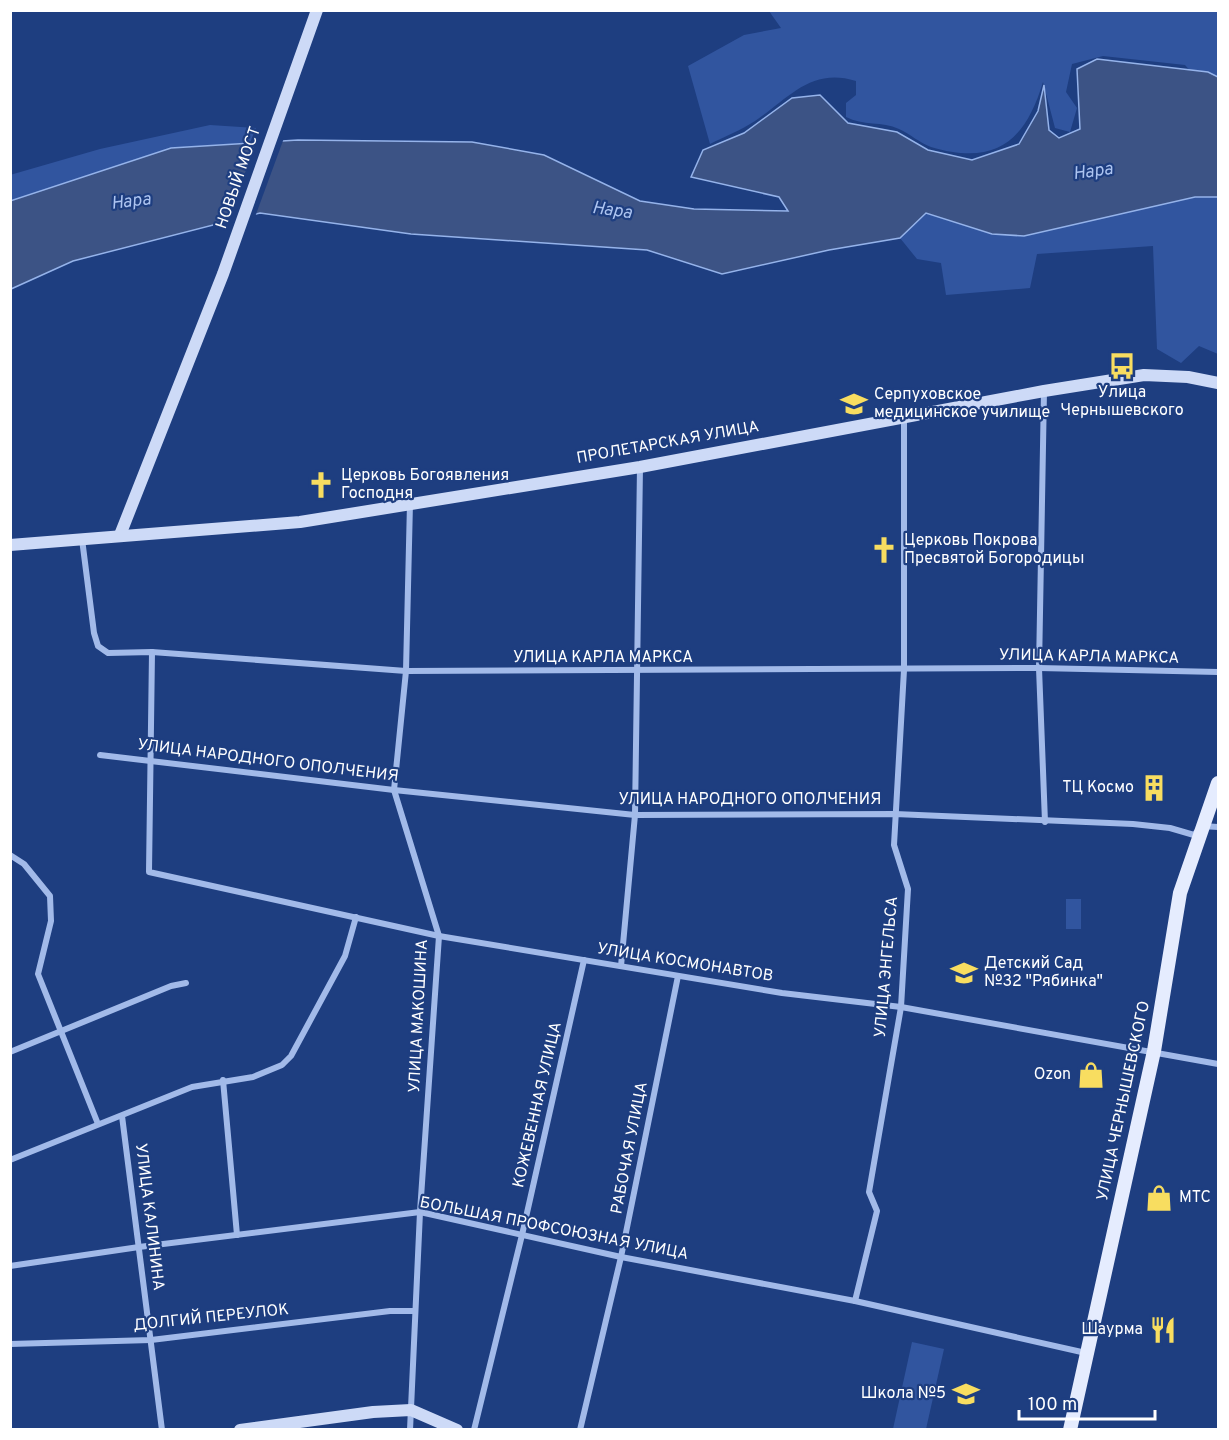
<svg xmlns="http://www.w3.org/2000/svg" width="1229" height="1440" viewBox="0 0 1229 1440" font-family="Overpass,sans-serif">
  <rect width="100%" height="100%" fill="#1e3e80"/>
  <!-- green -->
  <g fill="#31559f">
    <path d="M 769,11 L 1218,11 L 1218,101 L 1185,65 L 1103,56 L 1072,64 L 1066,92 L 1077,108 L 1070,132 L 1055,128 L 1043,82 C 1025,142 995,166 931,147 C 920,143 910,134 899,129 C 882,121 863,126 846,117 L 846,103 L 856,95 L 856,81 C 811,67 789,98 755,121 C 741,130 724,137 710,144 L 688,66 L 744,35 L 781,28 Z"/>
    <polygon points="210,125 256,128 250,143 171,148 11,201 10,175 100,149"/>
    <polygon points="1196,197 1218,197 1218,354 1199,346 1181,363 1157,349 1153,246 1037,254 1030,288 946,295 941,263 917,259 900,238 926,213 992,234"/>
    <rect x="1066" y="899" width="15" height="30"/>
    <polygon points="912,1342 944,1349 926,1429 893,1429"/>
  </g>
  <!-- water -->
  <polygon fill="#3c5385" stroke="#95b3ea" stroke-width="1.5" points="1097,59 1208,72 1218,77 1218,197 1195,197 1024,236 992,234 926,213 900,238 829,250 722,274 647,250 411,234 260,213 73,261 11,289 10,201 171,148 298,140 472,142 544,155 640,201 694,209 788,211 779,197 691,177 703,150 744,133 792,98 820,95 848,123 897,132 928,150 972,160 1019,144 1038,111 1044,85 1049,130 1059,138 1080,129 1077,69"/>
  <!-- pier -->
  <polygon fill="#1e3e80" points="284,138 255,217 227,224 257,139"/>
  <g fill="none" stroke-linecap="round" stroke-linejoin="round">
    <!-- street -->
    <g stroke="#a2bae9" stroke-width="6">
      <polyline points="1044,391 1039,668 1045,822"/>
      <polyline points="410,503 406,671 394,790 439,936 420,1212 410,1430"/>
      <polyline points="82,539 94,633 98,646 108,653 152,652 406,671 1039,668 1218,672"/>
      <polyline points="152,652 149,872 439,936 782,993 901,1007 1218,1064"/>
      <polyline points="100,755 394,790 635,815 895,814 1133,824 1170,828 1194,835 1202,826 1218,827"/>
      <polyline points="10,855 24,864 50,896 51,921 38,974 98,1124"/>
      <polyline points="621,966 635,815 640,467"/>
      <polyline points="10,1052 171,986 186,983"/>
      <polyline points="223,1080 237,1235"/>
      <polyline points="122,1116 162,1430"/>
      <polyline points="10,1160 192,1087 253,1077 282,1065 291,1056 345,956 356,917"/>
      <polyline points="10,1266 139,1247 420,1212 621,1257 855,1301 1086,1353"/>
      <polyline points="855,1301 877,1211 869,1192 901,1007 908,889 894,845 904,670 904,417"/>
      <polyline points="10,1344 151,1340 390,1311 414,1311"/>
      <polyline points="474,1430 522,1235 584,960"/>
      <polyline points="580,1430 621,1257 678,976"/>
    </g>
    <!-- secondary -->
    <g stroke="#cddaf7" stroke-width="12">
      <polyline points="120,535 223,274 317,10"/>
      <polyline points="10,545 300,522 640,467 1044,391 1144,375 1188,377 1218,383"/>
      <polyline points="240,1430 373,1412 411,1410 457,1430"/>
    </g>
    <!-- primary -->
    <polyline stroke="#e5ecfe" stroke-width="14" points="1070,1430 1154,1051 1180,893 1218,783"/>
  </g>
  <!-- icons -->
  <defs>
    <symbol id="bus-bare" viewBox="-9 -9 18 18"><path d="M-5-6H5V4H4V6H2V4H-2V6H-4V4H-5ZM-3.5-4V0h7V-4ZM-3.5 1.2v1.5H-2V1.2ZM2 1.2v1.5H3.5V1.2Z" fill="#f8dd60" stroke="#1e3e80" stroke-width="2.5" paint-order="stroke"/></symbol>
    <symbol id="university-bare" viewBox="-9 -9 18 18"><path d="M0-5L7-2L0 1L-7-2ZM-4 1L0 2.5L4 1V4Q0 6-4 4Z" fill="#f8dd60" stroke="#1e3e80" stroke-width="2.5" paint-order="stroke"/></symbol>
    <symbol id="church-bare" viewBox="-9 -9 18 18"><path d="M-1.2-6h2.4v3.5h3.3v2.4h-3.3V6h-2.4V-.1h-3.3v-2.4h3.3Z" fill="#f8dd60" stroke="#1e3e80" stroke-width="2.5" paint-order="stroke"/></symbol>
    <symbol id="building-bare" viewBox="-9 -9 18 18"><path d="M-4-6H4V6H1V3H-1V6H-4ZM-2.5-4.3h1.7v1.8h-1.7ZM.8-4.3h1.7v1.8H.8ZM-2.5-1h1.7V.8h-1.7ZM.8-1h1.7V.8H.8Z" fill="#f8dd60" stroke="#1e3e80" stroke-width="2.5" paint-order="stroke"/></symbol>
    <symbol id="school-bare" viewBox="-9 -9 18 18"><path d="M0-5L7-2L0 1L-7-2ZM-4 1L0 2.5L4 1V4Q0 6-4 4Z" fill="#f8dd60" stroke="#1e3e80" stroke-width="2.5" paint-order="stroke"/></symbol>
    <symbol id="shop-bare" viewBox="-9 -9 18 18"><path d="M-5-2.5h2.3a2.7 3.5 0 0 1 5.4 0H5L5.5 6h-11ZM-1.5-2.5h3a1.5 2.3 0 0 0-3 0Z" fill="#f8dd60" stroke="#1e3e80" stroke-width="2.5" paint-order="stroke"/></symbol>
    <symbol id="restaurant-bare" viewBox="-9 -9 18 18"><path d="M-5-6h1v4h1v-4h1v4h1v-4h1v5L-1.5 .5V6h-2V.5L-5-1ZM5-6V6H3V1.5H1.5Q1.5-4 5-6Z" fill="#f8dd60" stroke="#1e3e80" stroke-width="2.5" paint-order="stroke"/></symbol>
  </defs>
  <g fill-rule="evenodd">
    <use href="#bus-bare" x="1103" y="347" width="38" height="38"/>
    <use href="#university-bare" x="835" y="385" width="38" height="38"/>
    <use href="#church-bare" x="302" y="466" width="38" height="38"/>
    <use href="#church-bare" x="865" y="531" width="38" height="38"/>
    <use href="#building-bare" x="1135" y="769" width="38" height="38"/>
    <use href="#school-bare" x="945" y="954" width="38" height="38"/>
    <use href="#shop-bare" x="1072" y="1056" width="38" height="38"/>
    <use href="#shop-bare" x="1140" y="1179" width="38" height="38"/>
    <use href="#restaurant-bare" x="1144" y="1311" width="38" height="38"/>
    <use href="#school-bare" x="947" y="1375" width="38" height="38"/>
  </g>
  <g text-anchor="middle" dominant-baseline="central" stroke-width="4.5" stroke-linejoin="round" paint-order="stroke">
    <!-- street labels -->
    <g font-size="16" fill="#fff" stroke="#1e3e80">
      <text transform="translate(239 178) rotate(-71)">НОВЫЙ МОСТ</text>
      <text transform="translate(668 443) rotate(-10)">ПРОЛЕТАРСКАЯ УЛИЦА</text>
      <text transform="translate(1089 657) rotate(1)">УЛИЦА КАРЛА МАРКСА</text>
      <text x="603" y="658">УЛИЦА КАРЛА МАРКСА</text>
      <text transform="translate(268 761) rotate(7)">УЛИЦА НАРОДНОГО ОПОЛЧЕНИЯ</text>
      <text x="750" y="800">УЛИЦА НАРОДНОГО ОПОЛЧЕНИЯ</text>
      <text transform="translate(685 963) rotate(9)">УЛИЦА КОСМОНАВТОВ</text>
      <text transform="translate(887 967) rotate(-85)">УЛИЦА ЭНГЕЛЬСА</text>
      <text transform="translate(419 1016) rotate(-87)">УЛИЦА МАКОШИНА</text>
      <text transform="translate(1124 1101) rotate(-78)">УЛИЦА ЧЕРНЫШЕВСКОГО</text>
      <text transform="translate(538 1105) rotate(-77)">КОЖЕВЕННАЯ УЛИЦА</text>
      <text transform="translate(630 1148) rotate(-79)">РАБОЧАЯ УЛИЦА</text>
      <text transform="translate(149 1217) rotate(83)">УЛИЦА КАЛИНИНА</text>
      <text transform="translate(554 1229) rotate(11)">БОЛЬШАЯ ПРОФСОЮЗНАЯ УЛИЦА</text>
      <text transform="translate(211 1318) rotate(-6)">ДОЛГИЙ ПЕРЕУЛОК</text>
    </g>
    <!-- poi labels -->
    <g font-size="16" fill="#fff" stroke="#1e3e80" text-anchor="start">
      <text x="1122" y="393" text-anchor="middle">Улица<tspan x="1122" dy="18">Чернышевского</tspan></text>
      <text x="874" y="395">Серпуховское<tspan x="874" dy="18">медицинское училище</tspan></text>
      <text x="341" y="476">Церковь Богоявления<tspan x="341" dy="18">Господня</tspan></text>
      <text x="904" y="541">Церковь Покрова<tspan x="904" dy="18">Пресвятой Богородицы</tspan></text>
      <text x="1134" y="788" text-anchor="end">ТЦ Космо</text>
      <text x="984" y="964">Детский Сад<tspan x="984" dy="18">№32 "Рябинка"</tspan></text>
      <text x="1071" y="1075" text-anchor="end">Ozon</text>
      <text x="1179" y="1198">МТС</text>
      <text x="1143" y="1330" text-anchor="end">Шаурма</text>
      <text x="946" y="1394" text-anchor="end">Школа №5</text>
    </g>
    <!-- water labels -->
    <g font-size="18" font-style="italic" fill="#adc4f0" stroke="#1e3e80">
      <text transform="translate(1093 172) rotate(-8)">Нара</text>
      <text transform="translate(131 202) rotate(-7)">Нара</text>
      <text transform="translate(612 211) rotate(8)">Нара</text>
    </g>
  </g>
  <!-- border -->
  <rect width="1229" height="1440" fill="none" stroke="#ffffff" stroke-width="24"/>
  <!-- scale -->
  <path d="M1019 1410v9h136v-9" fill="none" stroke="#ffffff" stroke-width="3"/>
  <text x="1028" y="1410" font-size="18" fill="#ffffff" stroke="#1e3e80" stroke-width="4.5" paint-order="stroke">100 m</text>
</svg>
